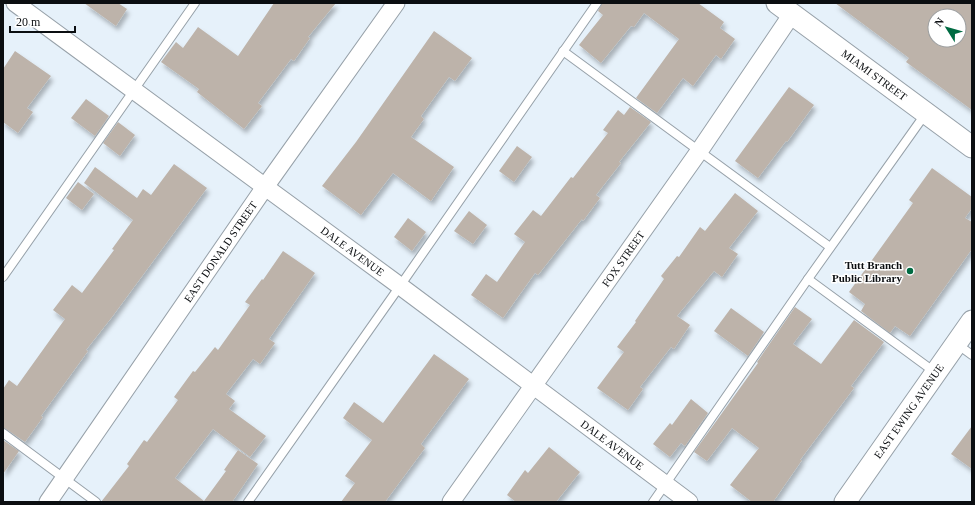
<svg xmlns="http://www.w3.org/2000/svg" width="975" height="505" viewBox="0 0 975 505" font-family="Georgia,serif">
  <defs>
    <filter id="shadow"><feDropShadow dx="2.5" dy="4.5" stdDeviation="2" flood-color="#0004"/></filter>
  </defs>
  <rect width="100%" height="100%" fill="#e6f1fa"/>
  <!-- building -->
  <g fill="#bdb3aa" fill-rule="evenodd" filter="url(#shadow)">
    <polygon points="84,3 118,3 127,9 116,26"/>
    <polygon points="274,3 336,3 308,37 310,38 294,61 291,59 258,103 262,106 244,129 197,92 199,89 161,62 176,42 183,48 198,27 238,56"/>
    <polygon points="602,3 698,3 724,22 720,28 735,39 721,59 716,55 693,86 683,78 657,113 636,98 679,39 644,13 634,27 631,26 601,63 579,45 603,15 598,11"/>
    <path d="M 835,3 L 972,3 L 972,110 L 906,62 L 909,58 ZM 935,16 L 959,16 L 959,40 L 935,40 Z"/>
    <polygon points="434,31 472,58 455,81 449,77 421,116 424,119 411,137 454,167 431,201 393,173 361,215 322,186 356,142"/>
    <polygon points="15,51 51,76 27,108 33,112 18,133 3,122 3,69"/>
    <polygon points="789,87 814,105 787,142 786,141 758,178 735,161"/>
    <polygon points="86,99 109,116 95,136 71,118"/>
    <polygon points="630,107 651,122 619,162 621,163 596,195 600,198 583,221 582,219 538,275 535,273 503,318 471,295 486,274 497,282 525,242 514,234 533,210 541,216 571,177 573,178 608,133 603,130 618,110 624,115"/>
    <polygon points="118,122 135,135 120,156 103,143"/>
    <polygon points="517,146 532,157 514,182 499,171"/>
    <polygon points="174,164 207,188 112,317 86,350 88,351 41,416 43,417 25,442 6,429 3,428 3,389 9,380 17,386 65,319 53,310 72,285 82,293 114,250 112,249 133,220 84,183 95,167 137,198 143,189 151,195"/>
    <polygon points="932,168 972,197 972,208 965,218 972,222 972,249 910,336 895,326 890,333 861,311 865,304 849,292 913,203 909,200"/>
    <polygon points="78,182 94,194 82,210 66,198"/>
    <polygon points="735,193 758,211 729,248 738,254 722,277 714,271 677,316 690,325 674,349 671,347 640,387 643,389 628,410 597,388 624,352 617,347 636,322 635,321 664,279 661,276 677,256 679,257 700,227 705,231"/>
    <polygon points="469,211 487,225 473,244 454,231"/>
    <polygon points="408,218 426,232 412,251 394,237"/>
    <polygon points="283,251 315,273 269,339 275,343 260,364 253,359 226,394 235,401 229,409 266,436 250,457 213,429 175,478 204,501 226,471 224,470 238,450 258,464 232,502 101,502 129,466 127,464 144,440 147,442 178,400 174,397 193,371 195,372 215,347 218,350 250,305 245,302 262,279 263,280"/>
    <polygon points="795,307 812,319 793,344 821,364 854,320 884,342 851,386 854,388 800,460 802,460 773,502 752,502 730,485 759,448 732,428 707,461 694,452 758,363 757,362"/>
    <polygon points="731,308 764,332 748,356 714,331"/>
    <polygon points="434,354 469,379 421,444 425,448 385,502 341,502 355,483 345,476 372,440 343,418 354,402 383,423"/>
    <polygon points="691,399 708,413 685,446 681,443 670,457 653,444 670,423 672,425"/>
    <polygon points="972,426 972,469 951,454"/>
    <polygon points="3,440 19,451 3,474"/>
    <polygon points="549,447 580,472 556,502 516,502 507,495 525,470 528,473"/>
  </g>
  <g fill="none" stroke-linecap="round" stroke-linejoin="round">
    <defs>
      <g id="service">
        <polyline points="563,51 830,247"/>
        <polyline points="3,277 195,3"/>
        <polyline points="808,279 936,373"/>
        <polyline points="957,344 972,355"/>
        <polyline points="3,433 96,502"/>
        <polyline points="248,502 400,286 597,3"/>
        <polyline points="653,502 808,279 926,113"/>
      </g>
      <g id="minor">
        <path id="s1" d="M 15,3 L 400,286 L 689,502"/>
        <path id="s2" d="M 48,502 L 265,187 L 396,3"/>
        <path id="s3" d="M 451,502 L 700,150 L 792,14"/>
      </g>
      <g id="tertiary">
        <path id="s4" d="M 777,3 L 972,147"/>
        <path id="s5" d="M 845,502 L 972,321"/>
      </g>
    </defs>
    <!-- service casing -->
    <use href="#service" stroke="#97a1a9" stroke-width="10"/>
    <!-- minor casing -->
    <use href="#minor" stroke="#97a1a9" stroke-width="19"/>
    <!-- tertiary casing -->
    <use href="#tertiary" stroke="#97a1a9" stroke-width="23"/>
    <!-- service -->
    <use href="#service" stroke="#fff" stroke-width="8"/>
    <!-- minor -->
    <use href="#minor" stroke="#fff" stroke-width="17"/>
    <!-- tertiary -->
    <use href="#tertiary" stroke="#fff" stroke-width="21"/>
  </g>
  <!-- markers -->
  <circle fill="#006b42" stroke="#fff" stroke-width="1.5" cx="910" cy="271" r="4"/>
  <g text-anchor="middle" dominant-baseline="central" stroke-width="3" stroke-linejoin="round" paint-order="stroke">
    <!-- street labels -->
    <g font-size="11" fill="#0b0e11" stroke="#fff">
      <text stroke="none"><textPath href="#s4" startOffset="121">MIAMI STREET</textPath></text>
      <text stroke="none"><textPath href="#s2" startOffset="304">EAST DONALD STREET</textPath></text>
      <text stroke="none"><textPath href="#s1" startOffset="419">DALE AVENUE</textPath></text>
      <text stroke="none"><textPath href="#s3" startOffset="298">FOX STREET</textPath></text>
      <text stroke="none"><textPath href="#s5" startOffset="111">EAST EWING AVENUE</textPath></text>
      <text stroke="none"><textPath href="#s1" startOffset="743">DALE AVENUE</textPath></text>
    </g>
    <!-- poi labels -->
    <g font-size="11" font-weight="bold" fill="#0b0e11" stroke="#fff" text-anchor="end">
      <text x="902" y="265">Tutt Branch<tspan x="902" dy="13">Public Library</tspan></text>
    </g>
  </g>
  <!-- border -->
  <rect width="975" height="505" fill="none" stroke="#0b0e11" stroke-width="8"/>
  <!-- north arrow -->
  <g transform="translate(947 28) rotate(307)"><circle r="19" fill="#ffffff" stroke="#9d9fa0"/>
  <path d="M0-3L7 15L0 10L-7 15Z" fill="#006b42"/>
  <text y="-6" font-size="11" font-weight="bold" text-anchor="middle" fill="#0b0e11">N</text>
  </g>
  <!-- scale -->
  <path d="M10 26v6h65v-6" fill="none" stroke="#0b0e11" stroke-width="2"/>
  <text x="16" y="26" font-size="12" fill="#0b0e11" stroke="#ffffff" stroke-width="3" paint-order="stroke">20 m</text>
</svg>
